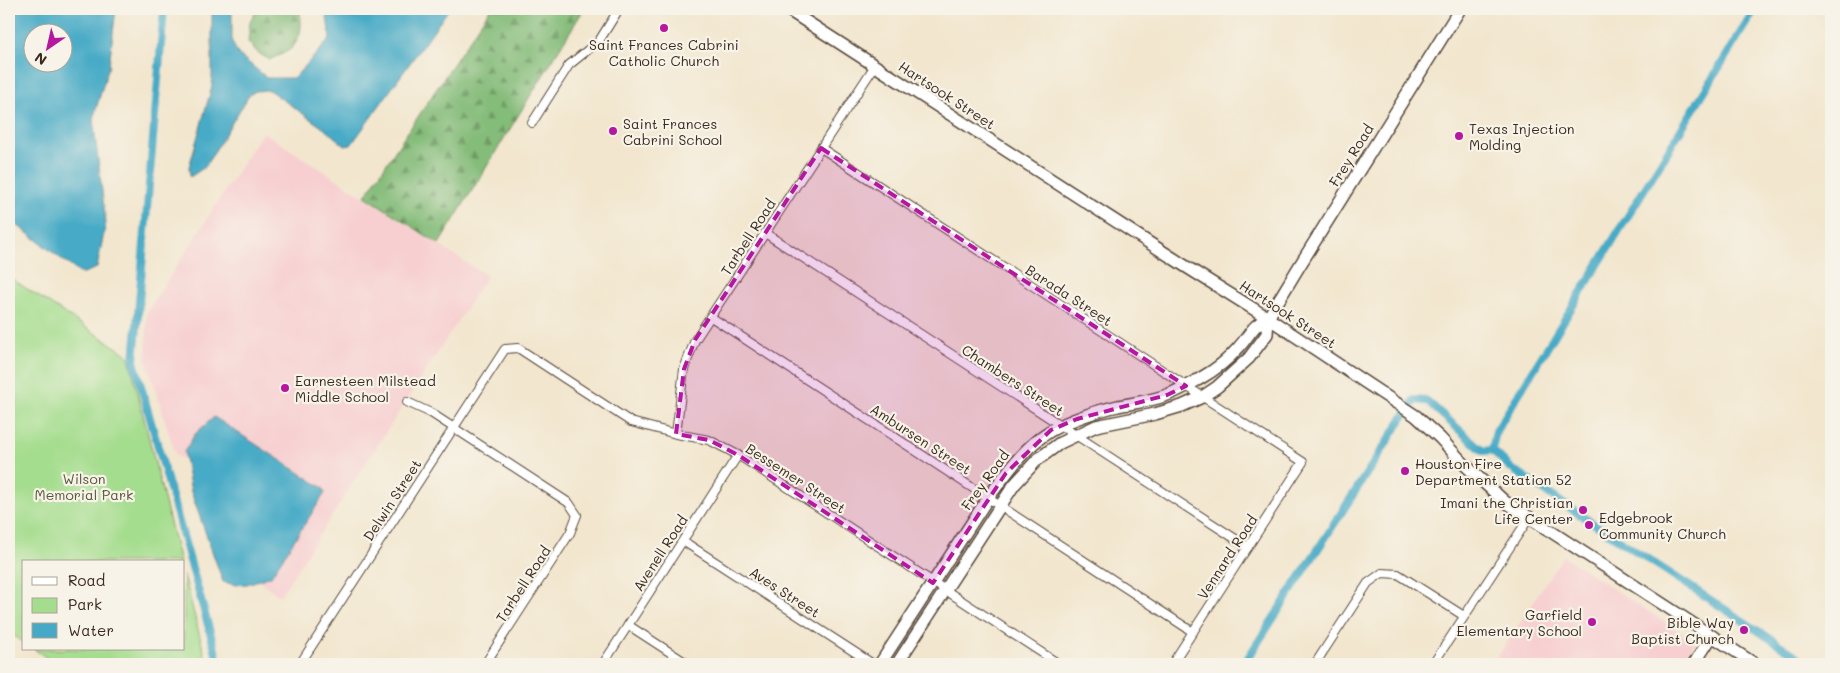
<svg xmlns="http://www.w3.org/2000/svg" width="1840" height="673" viewBox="0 0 1840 673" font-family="Mali,sans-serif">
  <defs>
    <pattern id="forest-firs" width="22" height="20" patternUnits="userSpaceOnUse" patternTransform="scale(1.25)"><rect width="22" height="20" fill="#84bc79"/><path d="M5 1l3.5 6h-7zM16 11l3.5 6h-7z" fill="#6d9963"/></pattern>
  </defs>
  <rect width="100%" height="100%" fill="#f7f3e8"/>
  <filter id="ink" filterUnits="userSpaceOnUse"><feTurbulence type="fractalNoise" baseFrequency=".02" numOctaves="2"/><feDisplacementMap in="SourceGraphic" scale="10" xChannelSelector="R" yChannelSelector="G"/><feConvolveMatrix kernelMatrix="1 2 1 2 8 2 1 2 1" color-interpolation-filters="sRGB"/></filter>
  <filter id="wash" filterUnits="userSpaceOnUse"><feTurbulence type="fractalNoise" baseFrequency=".0096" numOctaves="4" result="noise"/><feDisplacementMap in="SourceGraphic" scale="20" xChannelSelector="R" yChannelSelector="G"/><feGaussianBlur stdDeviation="1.12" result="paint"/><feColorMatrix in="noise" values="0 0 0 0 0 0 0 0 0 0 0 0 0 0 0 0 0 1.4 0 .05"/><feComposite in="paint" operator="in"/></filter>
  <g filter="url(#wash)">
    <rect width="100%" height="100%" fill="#f2e6ce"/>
    <!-- built -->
    <g fill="#f7cfd0">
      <polygon points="263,132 487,276 280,596 257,580 271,576 325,493 323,488 184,452 185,459 176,456 146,359 147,312"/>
      <polygon points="1563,556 1695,642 1681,664 1493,664"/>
    </g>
    <!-- forest -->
    <g fill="url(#forest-firs)" stroke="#60734c">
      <path d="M 258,9 L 299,9 C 303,22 302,37 292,48 C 287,53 276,56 270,60 L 258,53 L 248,42 L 250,21 Z"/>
      <polygon points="490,9 584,9 439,244 365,196"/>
    </g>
    <!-- park -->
    <g fill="#a5dd8e" stroke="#708456">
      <polygon points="9,277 128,355 180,562 24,562 24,643 9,632"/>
      <polygon points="184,575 207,664 56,664 34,649 184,649"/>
    </g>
    <!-- water -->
    <g fill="#46aac6" stroke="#406a72" fill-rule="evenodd">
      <path d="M 9,9 L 116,9 L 109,66 L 93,119 L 106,223 L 97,268 L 81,274 L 9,219 ZM 32,32 L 62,32 L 62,62 L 32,62 Z"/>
      <polygon points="212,9 234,9 232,12 232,42 238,54 267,78 294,78 330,39 326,9 449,9 351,145 345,146 326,130 269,90 256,91 249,95 205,167 190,177 189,167 212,86"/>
      <polygon points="214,417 323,488 325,493 271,576 247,584 236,585 223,582 191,492 184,452 195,434"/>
    </g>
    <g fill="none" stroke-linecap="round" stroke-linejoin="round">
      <!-- canal -->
      <g stroke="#46aac6" stroke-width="8">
        <polyline points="164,9 134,361 219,664"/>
        <polyline points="1492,450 1496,431 1755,9"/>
        <polyline points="1244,664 1414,400 1427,401 1483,451 1492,450 1512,469 1585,518 1809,664"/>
      </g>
    </g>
  </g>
  <g filter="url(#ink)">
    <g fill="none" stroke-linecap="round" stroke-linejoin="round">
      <defs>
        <g id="street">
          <polyline points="532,123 569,65 599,41 619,9"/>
          <polyline points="821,148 1303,462 1172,664"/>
          <polyline points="765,233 1248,547"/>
          <polyline points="711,317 1193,632"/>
          <polyline points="407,402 431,413 569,503 577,515 570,533 485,664"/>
          <polyline points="676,434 684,369 695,340 874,67"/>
          <polyline points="683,541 873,664"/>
          <polyline points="628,625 688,664"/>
          <polyline points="489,659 498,664"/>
          <polyline points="300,664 505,349 518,348 631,422 676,434 709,440 738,455 1059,664"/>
          <polyline points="603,664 738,455"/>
          <polyline points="1315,664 1368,583 1382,573 1398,574 1464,616"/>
          <polyline points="1433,664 1529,518"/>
        </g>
        <g id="secondary">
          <polyline points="787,9 1185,266 1268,318 1416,416 1440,438 1464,464 1504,501 1755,664"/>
          <path d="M 880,664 L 988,498 C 1006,474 1024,447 1050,431 C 1067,421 1099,410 1118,406 C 1134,403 1151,401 1167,395 C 1178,391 1190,384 1201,378 C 1215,370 1228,360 1239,347 C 1251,334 1251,326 1268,318"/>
          <polyline points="897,664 1014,485 1037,460 1060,443 1096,426 1155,414 1182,406 1202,397 1217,387 1249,358 1267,334 1268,318 1300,265 1460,9"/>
          <polyline points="1694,664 1712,636"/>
        </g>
      </defs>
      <!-- street casing -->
      <use href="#street" stroke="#564638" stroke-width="10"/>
      <!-- secondary casing -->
      <use href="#secondary" stroke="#564638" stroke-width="14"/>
      <!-- street -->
      <use href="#street" stroke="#fff" stroke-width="8"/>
      <!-- secondary -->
      <use href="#secondary" stroke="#fff" stroke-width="11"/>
    </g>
  </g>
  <!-- marked area -->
  <path fill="#b5179e" fill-opacity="0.2" stroke="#b5179e" stroke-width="4" stroke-dasharray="10 6" stroke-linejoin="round" d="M 821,148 L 1186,386 L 1167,395 L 1077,419 L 1051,430 L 1006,473 L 933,583 L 738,455 L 709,440 L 676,434 L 684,369 L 695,340 Z"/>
  <!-- markers -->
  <g fill="#b5179e" stroke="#f7f3e8" stroke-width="2">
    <circle cx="664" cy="28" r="5"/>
    <circle cx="613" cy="131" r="5"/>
    <circle cx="1459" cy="136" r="5"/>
    <circle cx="285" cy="388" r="5"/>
    <circle cx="1405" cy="471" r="5"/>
    <circle cx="1583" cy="510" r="5"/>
    <circle cx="1589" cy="525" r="5"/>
    <circle cx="1592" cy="622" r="5"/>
    <circle cx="1744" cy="630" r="5"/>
  </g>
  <g text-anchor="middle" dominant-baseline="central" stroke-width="4.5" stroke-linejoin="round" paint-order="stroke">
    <!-- poi labels -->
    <g font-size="14" fill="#3b2a1e" stroke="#f7f3e8" text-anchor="start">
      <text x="664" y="44" text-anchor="middle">Saint Frances Cabrini<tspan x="664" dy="16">Catholic Church</tspan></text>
      <text x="623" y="123">Saint Frances<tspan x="623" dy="16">Cabrini School</tspan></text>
      <text x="1469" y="128">Texas Injection<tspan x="1469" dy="16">Molding</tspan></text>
      <text x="295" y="380">Earnesteen Milstead<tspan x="295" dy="16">Middle School</tspan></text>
      <text x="1415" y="463">Houston Fire<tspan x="1415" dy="16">Department Station 52</tspan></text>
      <text x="1573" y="502" text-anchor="end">Imani the Christian<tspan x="1573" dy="16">Life Center</tspan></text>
      <text x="1599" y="517">Edgebrook<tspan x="1599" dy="16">Community Church</tspan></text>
      <text x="1582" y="614" text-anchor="end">Garfield<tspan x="1582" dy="16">Elementary School</tspan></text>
      <text x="1734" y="622" text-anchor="end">Bible Way<tspan x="1734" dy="16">Baptist Church</tspan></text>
    </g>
    <!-- street labels -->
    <g font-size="14" fill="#3b2a1e" stroke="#f7f3e8">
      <text transform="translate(947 95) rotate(33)">Hartsook Street</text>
      <text transform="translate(1351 155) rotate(-58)">Frey Road</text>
      <text transform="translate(748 237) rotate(-57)">Tarbell Road</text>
      <text transform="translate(1069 295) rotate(33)">Barada Street</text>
      <text transform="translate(1288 314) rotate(33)">Hartsook Street</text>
      <text transform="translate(1013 380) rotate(33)">Chambers Street</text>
      <text transform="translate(921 439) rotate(33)">Ambursen Street</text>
      <text transform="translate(796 478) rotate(33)">Bessemer Street</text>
      <text transform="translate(985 480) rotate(-54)">Frey Road</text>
      <text transform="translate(392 500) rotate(-57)">Delwin Street</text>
      <text transform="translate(660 553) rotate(-57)">Avenell Road</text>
      <text transform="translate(1227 557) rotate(-57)">Vennard Road</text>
      <text transform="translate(523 584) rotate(-57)">Tarbell Road</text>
      <text transform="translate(785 592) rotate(33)">Aves Street</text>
    </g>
    <!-- park labels -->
    <g font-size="14" fill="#56573a" stroke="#f7f3e8">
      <text x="84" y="478">Wilson<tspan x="84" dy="16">Memorial Park</tspan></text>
    </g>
  </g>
  <!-- margin -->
  <rect width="1840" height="673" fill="none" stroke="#f7f3e8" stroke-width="30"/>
  <!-- legend -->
  <rect x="22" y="560" width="162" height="90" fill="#f7f3e8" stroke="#aca397"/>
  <rect x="32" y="577" width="25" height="8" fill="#ffffff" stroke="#aca397"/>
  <text x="68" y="586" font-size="15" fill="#3b2a1e">Road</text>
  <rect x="32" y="598" width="25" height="15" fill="#a5dd8e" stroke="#aca397"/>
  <text x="68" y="610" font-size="15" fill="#3b2a1e">Park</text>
  <rect x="32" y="623" width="25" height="15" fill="#46aac6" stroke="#aca397"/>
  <text x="68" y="636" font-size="15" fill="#3b2a1e">Water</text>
  <!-- north arrow -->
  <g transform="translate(48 48) rotate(214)"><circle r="24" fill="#f7f3e8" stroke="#aca397"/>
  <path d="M0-4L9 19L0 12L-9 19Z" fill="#b5179e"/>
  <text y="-8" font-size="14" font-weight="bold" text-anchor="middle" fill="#3b2a1e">N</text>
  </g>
</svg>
